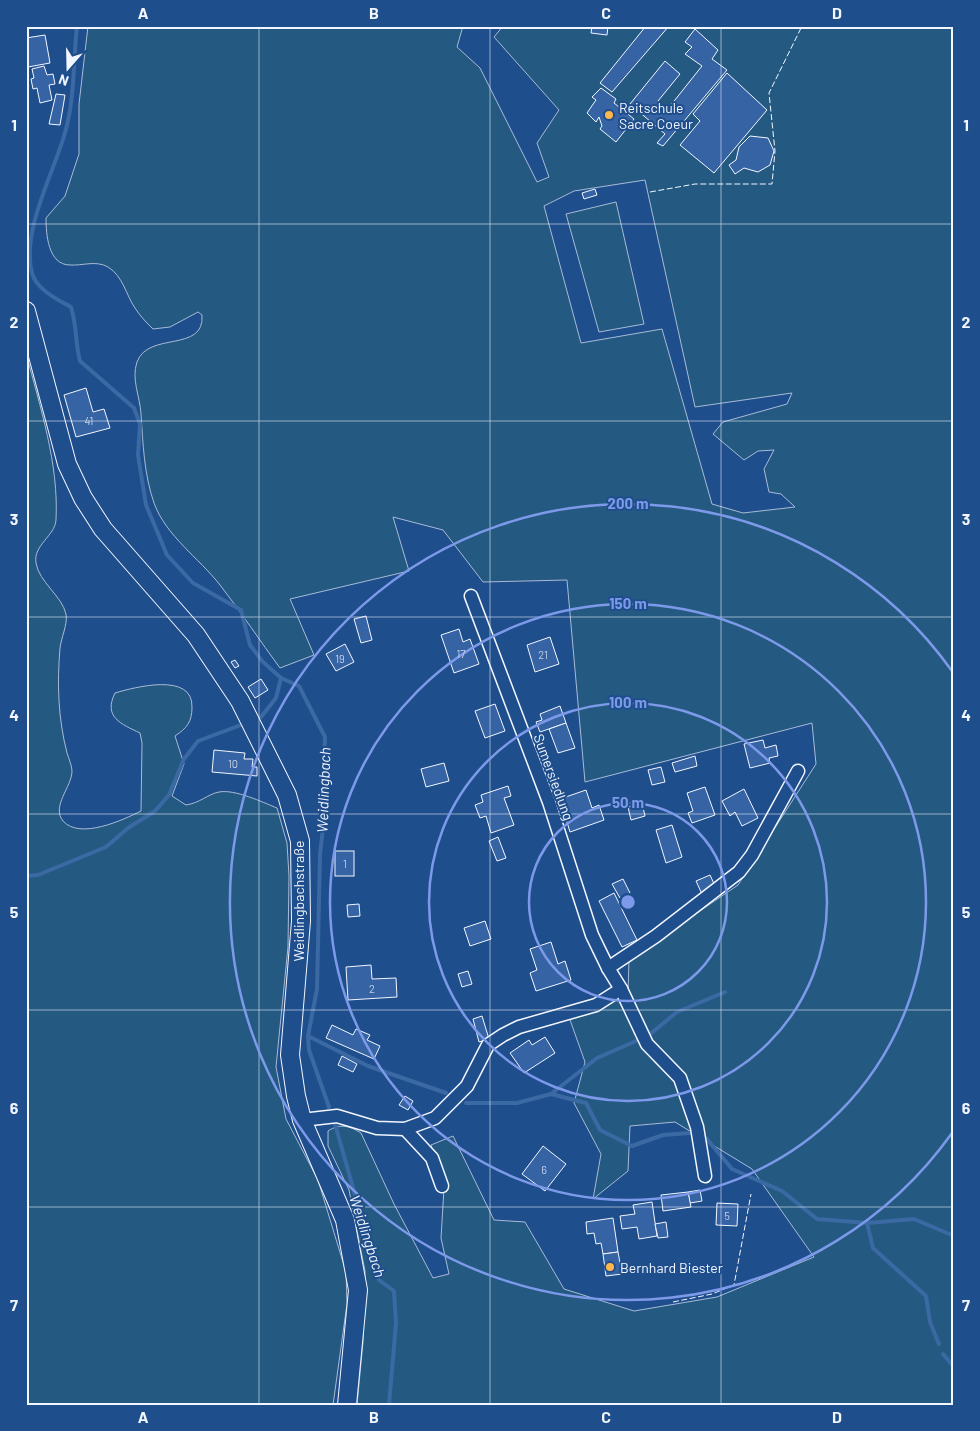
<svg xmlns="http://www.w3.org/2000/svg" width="980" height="1431" viewBox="0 0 980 1431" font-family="Barlow,sans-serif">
  <rect width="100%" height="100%" fill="#1f4e8c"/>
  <!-- green -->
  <g fill="#245a82" stroke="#a8bbd7" fill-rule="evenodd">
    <path d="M 88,26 L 463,26 L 457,47 L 480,68 L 537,182 L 549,177 L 537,143 L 559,110 L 494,37 L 503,26 L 954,26 L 954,1405 L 357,1405 L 363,1342 L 365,1271 L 349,1190 L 328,1146 L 328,1131 C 340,1123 350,1126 361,1133 L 394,1204 L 433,1278 L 449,1274 L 441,1238 L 444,1188 L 431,1145 L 453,1136 L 494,1220 L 525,1222 L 564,1289 L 634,1311 L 717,1297 L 814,1257 L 752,1169 L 675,1122 L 630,1126 L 628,1171 L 593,1199 L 601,1154 L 574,1103 L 585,1062 L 569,1017 L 628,994 L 629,959 L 738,885 L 816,764 L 812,723 L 585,782 L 567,580 L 483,582 L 443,530 L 393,517 L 409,571 L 290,599 L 314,655 L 280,668 C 260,641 241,612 220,585 C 199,558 166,536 154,503 C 144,474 143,444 141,414 C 140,396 131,379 137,362 C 148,331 205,353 202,315 L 198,312 L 170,327 L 153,329 C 146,322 140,316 135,308 C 126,295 123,276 108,267 C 96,260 82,266 70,265 C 48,265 46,234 46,218 L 65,196 L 79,154 L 79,104 ZM 645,180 L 695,407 L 792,393 L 787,404 L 723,422 L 713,434 L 744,460 L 758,451 L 774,450 L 764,469 L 769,492 L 781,494 L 795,507 L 743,513 L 712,504 L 662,329 L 581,343 L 544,206 L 574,191 Z"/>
    <polygon points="616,202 644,324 599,332 566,214"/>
    <path d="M 26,353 C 40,407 59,464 56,520 C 55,536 33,545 36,563 C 39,582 62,596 66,614 C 68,624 61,638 60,648 C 57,684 58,718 67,753 C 69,759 72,766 72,771 C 72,787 51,806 63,821 C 80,840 123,820 141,811 L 142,743 L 140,733 C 121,724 103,717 115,693 C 135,687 193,672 192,707 C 192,722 187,728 175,736 L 184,764 L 172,796 L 186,805 C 200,803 208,794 219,792 C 235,789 262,802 277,808 L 287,843 L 289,876 L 288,947 L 276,1067 L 286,1119 L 318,1180 L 346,1272 L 347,1304 L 333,1405 L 26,1405 Z"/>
  </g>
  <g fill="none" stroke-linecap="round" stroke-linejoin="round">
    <!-- stream -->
    <g stroke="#3b69a3" stroke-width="4">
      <path d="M 77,26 C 73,63 75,101 64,136 C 53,174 21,232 32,273 C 36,289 58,300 71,307 C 77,326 75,342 80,361 L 134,408 L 140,424 L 138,455 L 146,505 L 167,555 L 193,583 L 241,610 L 250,645 L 263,662 L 281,678 L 299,686 L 325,737 L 323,778 L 326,800 L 320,855 L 317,989 L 308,1036 L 309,1050 L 329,1107"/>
      <polyline points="261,717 276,698 281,678"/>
      <polyline points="26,876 38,875 106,847 128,828 155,811 169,795 184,759 198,741 241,725"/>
      <polyline points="649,1035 677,1012 725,992"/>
      <polyline points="308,1036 368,1066 446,1093"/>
      <polyline points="551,1094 597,1058 636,1041"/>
      <polyline points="466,1103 517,1103 551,1094 586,1103 600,1130 632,1146 663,1135 690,1133"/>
      <polyline points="335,1124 379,1280 394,1291 396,1323 389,1405"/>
      <polyline points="706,1138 732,1169 782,1191 817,1219 867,1223 914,1219 954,1236"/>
      <polyline points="867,1223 873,1248 926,1296 930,1322 939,1344"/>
      <polyline points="943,1354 954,1367"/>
    </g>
  </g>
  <!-- building -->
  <g fill="#3563a3" stroke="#f2f6ff">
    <polygon points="592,26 608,26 607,35 591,33"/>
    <polygon points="646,26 669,26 612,92 600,83"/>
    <polygon points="695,29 718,50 712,59 727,70 663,146 657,143 665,134 630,104 665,61 680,74 658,101 667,110 702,66 685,54 692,47 685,42"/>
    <polygon points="45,35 50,63 28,67 26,38"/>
    <polygon points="44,66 47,75 53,74 55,84 49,85 52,100 40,103 37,88 33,89 31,79 34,78 32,69"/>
    <polygon points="727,73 767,110 714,173 680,145 700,121 693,114"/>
    <polygon points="601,88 616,99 614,103 634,119 616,142 600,129 602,126 599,117 596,122 587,113 596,100 592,97"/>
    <polygon points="56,94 65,95 60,125 49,124"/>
    <polygon points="750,136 768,138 774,151 770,165 758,172 744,168 735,174 729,165 736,160 739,147"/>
    <polygon points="595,189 597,195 584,199 582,193"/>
    <polygon points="86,388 93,412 104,409 110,428 76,437 64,395"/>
    <polygon points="366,616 372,640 361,643 354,619"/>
    <polygon points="459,629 463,642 470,639 479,664 454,673 441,635"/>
    <polygon points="550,637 559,664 535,672 527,645"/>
    <polygon points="345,644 354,662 336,671 326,654"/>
    <polygon points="235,660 239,666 235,668 231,662"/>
    <polygon points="261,679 268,690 255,698 248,687"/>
    <polygon points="495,704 505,731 485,738 475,711"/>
    <polygon points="560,706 566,723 540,732 536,722 542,720 540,714"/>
    <polygon points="566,723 575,748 558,753 549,729"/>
    <polygon points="763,740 765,748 776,745 778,756 769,758 770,763 750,768 744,744"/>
    <polygon points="214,750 245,753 244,759 253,759 252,767 257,767 257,776 212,772"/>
    <polygon points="695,756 697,766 675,772 672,763"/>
    <polygon points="444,763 449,781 426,787 421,769"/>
    <polygon points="661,767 665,782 652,785 648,770"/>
    <polygon points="508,786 511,796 504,798 514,825 491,833 486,816 480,818 475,805 483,802 481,795"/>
    <polygon points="705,787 715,815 692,823 688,813 693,811 687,793"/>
    <polygon points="744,789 758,818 742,826 735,812 730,816 722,801"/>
    <polygon points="586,790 592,808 599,805 604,820 570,832 560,799"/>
    <polygon points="642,803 645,816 631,820 628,807"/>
    <polygon points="672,825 682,857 666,863 656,830"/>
    <polygon points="498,837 506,858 497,861 489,841"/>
    <rect x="335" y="851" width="19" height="25"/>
    <polygon points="710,875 716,888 702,894 696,881"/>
    <polygon points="623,879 630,893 620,898 612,884"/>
    <polygon points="614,893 637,940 622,947 599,901"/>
    <polygon points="359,904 360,916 348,917 347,905"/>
    <polygon points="485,921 491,939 470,946 464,928"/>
    <polygon points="551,942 558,964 565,961 571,980 536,991 530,973 537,970 530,949"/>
    <polygon points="371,965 372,979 396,978 397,997 348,1000 346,967"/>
    <polygon points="468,971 472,984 462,987 458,974"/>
    <polygon points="482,1016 489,1039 479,1042 473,1019"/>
    <polygon points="332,1025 353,1035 356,1029 370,1035 367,1040 380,1046 374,1059 326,1038"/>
    <polygon points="545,1037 555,1053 524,1073 510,1053 529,1040 532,1045"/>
    <polygon points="342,1056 357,1064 353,1072 338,1065"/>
    <polygon points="405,1096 413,1101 408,1110 399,1105"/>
    <polygon points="543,1146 566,1164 545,1191 522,1174"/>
    <polygon points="700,1190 702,1201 690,1203 688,1192"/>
    <polygon points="688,1192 691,1207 663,1211 661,1195"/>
    <polygon points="652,1202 657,1236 639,1239 637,1227 622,1229 620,1216 635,1214 633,1205"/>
    <polygon points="717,1203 738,1204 737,1226 716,1225"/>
    <polygon points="613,1218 618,1252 603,1254 601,1243 596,1244 594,1233 587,1234 586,1222"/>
    <polygon points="666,1222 668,1237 658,1238 655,1224"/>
    <polygon points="618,1252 622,1274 606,1276 603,1254"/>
  </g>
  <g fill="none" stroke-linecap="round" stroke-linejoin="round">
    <defs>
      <g id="minor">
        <polyline points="471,596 549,802 592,935 608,968 621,989 647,1044 680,1078 697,1127 705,1176"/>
        <polyline points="608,968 656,936 739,872 752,855 798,771"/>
        <polyline points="302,1120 337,1116 377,1128 405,1129 435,1118 467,1086 488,1045 503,1035 519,1027 596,1005 621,989"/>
        <polyline points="405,1129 432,1158 442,1186"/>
      </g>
      <polyline id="secondary" points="26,311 67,464 83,498 103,529 196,635 240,701 287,795 300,841 301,921 290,1055 296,1096 302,1120 345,1220 358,1290 347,1405"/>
    </defs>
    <!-- minor casing -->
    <use href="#minor" stroke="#f2f6ff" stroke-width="15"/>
    <!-- secondary casing -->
    <use href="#secondary" stroke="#f2f6ff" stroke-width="20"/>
    <!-- minor -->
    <use href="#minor" stroke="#1f4e8c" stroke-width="12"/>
    <!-- secondary -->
    <use href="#secondary" stroke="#1f4e8c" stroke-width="18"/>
    <!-- fence -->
    <g stroke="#f2f6ff" stroke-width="1" stroke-dasharray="6 2.5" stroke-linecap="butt">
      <polyline points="650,192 695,184 772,184 775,151 769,93 802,26"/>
      <polyline points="673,1302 712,1294 734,1285 751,1194"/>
    </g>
  </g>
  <!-- grid -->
  <path fill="none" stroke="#f2f6ff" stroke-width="1" stroke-opacity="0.55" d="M 259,26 L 259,1405M 490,26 L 490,1405M 721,26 L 721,1405M 26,224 L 954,224M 26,421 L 954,421M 26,617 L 954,617M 26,814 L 954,814M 26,1010 L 954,1010M 26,1207 L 954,1207"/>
  <!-- distance rings -->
  <g fill="none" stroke="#7d9aea" stroke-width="2.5">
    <circle cx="628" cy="902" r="99"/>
    <circle cx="628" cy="902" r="199"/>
    <circle cx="628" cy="902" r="298"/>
    <path d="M952 1133A398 398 0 1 1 952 671"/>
  </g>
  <!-- markers -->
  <g fill="#ffb74d" stroke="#1f4e8c" stroke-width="2">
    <circle cx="609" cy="115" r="5"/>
    <circle cx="610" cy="1267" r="5"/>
  </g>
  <g text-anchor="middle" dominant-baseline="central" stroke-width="4" stroke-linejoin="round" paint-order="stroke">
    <!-- number labels -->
    <g font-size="11" fill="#c3d1e8">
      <text x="89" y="420">41</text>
      <text x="461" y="653">17</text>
      <text x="543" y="654">21</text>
      <text x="340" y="658">19</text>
      <text x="233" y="763">10</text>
      <text x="345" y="863">1</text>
      <text x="372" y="988">2</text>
      <text x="544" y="1169">6</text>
      <text x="727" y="1215">5</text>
    </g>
    <!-- poi labels -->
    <g font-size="14" fill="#f2f6ff" stroke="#1f4e8c" text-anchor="start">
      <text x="619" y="107">Reitschule<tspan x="619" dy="16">Sacre Coeur</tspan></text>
      <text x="620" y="1267">Bernhard Biester</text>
    </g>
    <!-- street labels -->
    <g font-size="14" fill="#f2f6ff" stroke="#1f4e8c">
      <text transform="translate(554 777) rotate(70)">Sumersiedlung</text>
      <text transform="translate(298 901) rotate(-90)">Weidlingbachstraße</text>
    </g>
    <!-- water labels -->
    <g font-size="15" font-style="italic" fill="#f2f6ff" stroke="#1f4e8c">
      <text transform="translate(323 790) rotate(-88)">Weidlingbach</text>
      <text transform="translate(368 1236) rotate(72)">Weidlingbach</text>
    </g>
  </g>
  <circle cx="628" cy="902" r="8" fill="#7d9aea" stroke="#1f4e8c" stroke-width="2.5"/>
  <g font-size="15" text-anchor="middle" font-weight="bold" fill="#7d9aea" stroke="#1f4e8c" stroke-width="4" stroke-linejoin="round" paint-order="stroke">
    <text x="628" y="509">200 m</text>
    <text x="628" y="609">150 m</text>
    <text x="628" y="708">100 m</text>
    <text x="628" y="808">50 m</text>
  </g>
  <!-- border -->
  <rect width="980" height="1431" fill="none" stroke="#1f4e8c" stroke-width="55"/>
  <!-- north arrow -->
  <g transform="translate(68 68) rotate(200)" stroke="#1f4e8c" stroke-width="4" paint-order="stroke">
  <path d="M0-4L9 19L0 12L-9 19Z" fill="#f2f6ff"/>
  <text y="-8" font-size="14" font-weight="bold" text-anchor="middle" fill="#f2f6ff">N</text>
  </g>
  <rect x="28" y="28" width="924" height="1376" fill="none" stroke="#f2f6ff" stroke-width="2"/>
  <g font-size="16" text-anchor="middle" font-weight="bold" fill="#f2f6ff">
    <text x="143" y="19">A</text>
    <text x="374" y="19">B</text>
    <text x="606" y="19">C</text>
    <text x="837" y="19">D</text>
    <text x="14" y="131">1</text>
    <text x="966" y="131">1</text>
    <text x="14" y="328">2</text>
    <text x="966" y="328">2</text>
    <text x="14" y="525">3</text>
    <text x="966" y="525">3</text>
    <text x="14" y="721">4</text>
    <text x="966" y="721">4</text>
    <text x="14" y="918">5</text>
    <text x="966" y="918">5</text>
    <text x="14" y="1114">6</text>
    <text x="966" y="1114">6</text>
    <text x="14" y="1311">7</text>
    <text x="966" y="1311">7</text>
    <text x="143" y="1423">A</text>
    <text x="374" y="1423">B</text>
    <text x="606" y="1423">C</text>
    <text x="837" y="1423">D</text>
  </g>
</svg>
